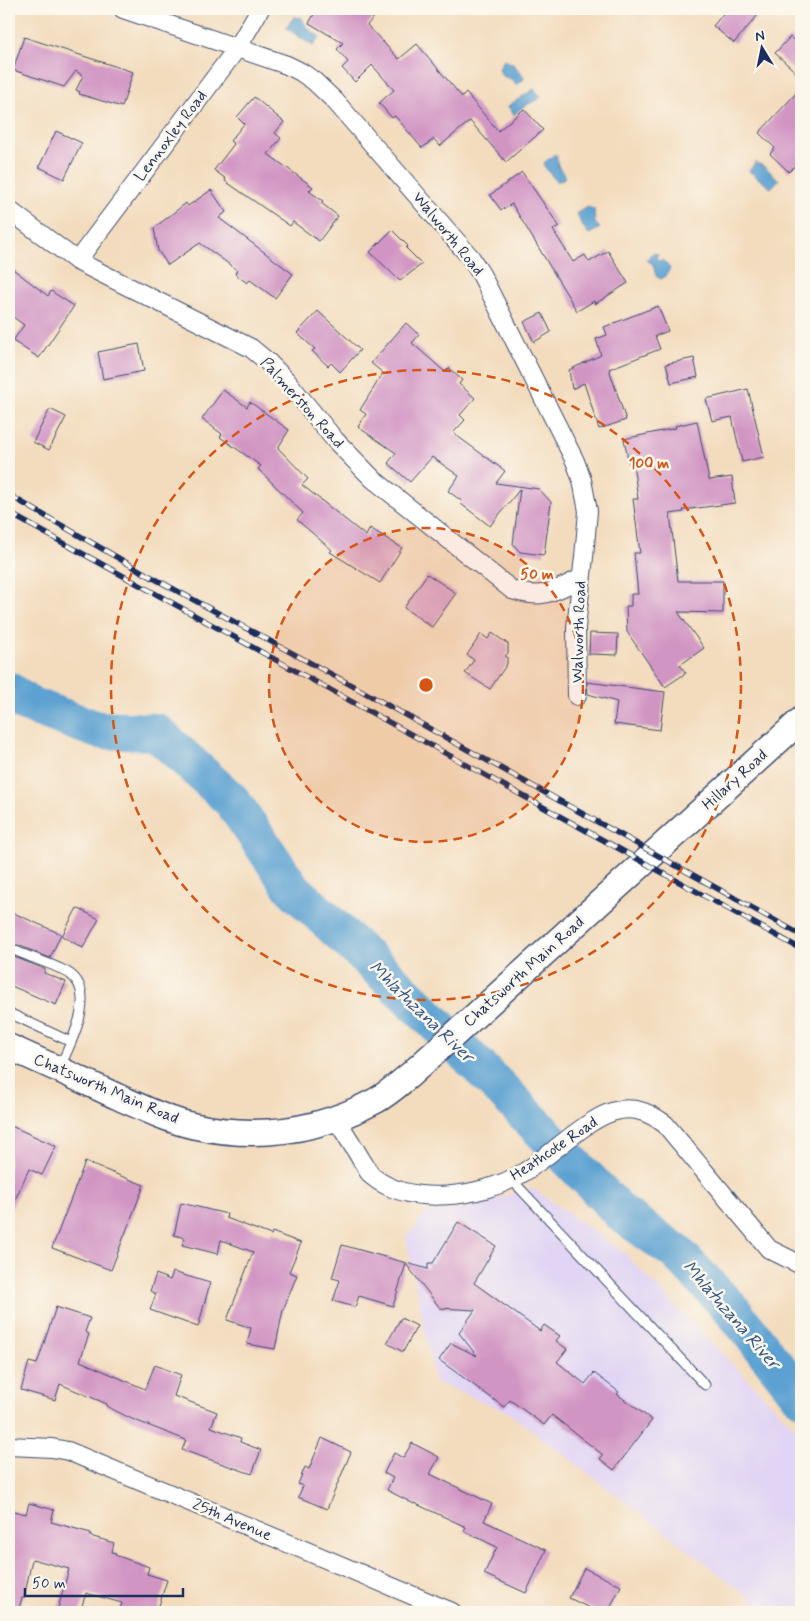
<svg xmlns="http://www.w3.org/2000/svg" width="810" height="1621" viewBox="0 0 810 1621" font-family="Mynerve,sans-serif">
  <rect width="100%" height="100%" fill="#fbf7ec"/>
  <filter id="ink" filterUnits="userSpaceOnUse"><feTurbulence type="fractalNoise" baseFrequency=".02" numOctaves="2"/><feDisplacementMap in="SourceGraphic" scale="10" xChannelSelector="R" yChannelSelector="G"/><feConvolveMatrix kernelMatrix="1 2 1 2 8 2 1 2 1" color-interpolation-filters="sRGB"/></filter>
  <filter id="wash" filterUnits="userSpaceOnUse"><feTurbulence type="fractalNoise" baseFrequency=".0096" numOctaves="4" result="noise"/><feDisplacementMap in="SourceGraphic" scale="20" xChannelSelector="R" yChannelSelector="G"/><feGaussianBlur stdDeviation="1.12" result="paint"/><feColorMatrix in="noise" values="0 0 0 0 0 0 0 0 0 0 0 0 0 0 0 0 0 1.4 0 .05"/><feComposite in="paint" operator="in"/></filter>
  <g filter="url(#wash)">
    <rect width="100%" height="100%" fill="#f3dcbe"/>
    <!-- built -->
    <polygon fill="#e1d4f4" points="532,1188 622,1251 801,1434 801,1612 769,1612 508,1412 435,1382 406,1237 428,1212 456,1210 493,1200"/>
    <!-- water -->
    <g fill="#5ba1d1" stroke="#3b6898">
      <path d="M 294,17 L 302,18 C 305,28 312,32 320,37 L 313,46 L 286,28 Z"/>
      <polygon points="504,59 514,65 525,78 517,85 511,79 502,76 499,69"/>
      <path d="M 534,89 L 541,97 C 532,103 521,106 514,115 L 508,106 Z"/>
      <path d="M 555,154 L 557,156 C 556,164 559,169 565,175 L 563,179 L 557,182 L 544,166 L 544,163 Z"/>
      <polygon points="756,162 766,168 779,180 771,188 749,171"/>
      <polygon points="587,207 594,209 595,223 600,228 589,234 581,224 577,213"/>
      <polygon points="653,253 658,254 656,258 658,261 662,260 670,268 666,276 661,279 656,276 653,264 646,260"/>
    </g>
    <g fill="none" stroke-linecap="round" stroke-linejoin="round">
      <!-- river -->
      <polyline stroke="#5ba1d1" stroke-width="38" points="9,691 27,704 98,730 156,732 232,801 292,888 414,1002 506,1094 622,1214 676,1252 733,1311 801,1397"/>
    </g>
    <g id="blocks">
      <!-- building -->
      <g fill="#d195c4">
        <polygon points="317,9 381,9 367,25 399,59 417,44 462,97 466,93 498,131 524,109 543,130 506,162 470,121 440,146 434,139 422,148 395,116 392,118 379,103 394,90 372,65 355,82 342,68 348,62 337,49 343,43 309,23"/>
        <polygon points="727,9 763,9 734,43 713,26"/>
        <polygon points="24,37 133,72 122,107 79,94 80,92 76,90 83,76 76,71 64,87 13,70"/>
        <polygon points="790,37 801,47 801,77 775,53"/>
        <polygon points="801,88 801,159 789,172 770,154 775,148 759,133"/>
        <polygon points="254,97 284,122 275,133 281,138 268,154 313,187 309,191 323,201 321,203 338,216 319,241 293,222 290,226 225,181 226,179 214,170 234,144 230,141 244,124 237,117"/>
        <polygon points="56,131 82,143 64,179 39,167"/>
        <polygon points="522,172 559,226 553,230 573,262 585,255 589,262 608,251 628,283 595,304 594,301 577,311 512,204 501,210 490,195"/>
        <polygon points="211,190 226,212 219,218 293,274 275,298 250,280 247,283 235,274 237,270 200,243 168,265 158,251 154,228 186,203 188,206"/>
        <polygon points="392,230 408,246 406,248 422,264 400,281 370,252"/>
        <polygon points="9,266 48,296 51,291 74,306 39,358 13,341 24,325 9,314"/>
        <polygon points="658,306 668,331 655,336 660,349 609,369 626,420 599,429 584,383 572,389 569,370 601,355 596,339 607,335 604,327"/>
        <polygon points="318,311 360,350 340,372 331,363 328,366 312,351 315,349 297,333"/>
        <polygon points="542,313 551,332 534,342 524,322"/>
        <polygon points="406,323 419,335 412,343 445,372 449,368 462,380 459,384 475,398 460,415 465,420 453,433 505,471 496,483 539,489 551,502 544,555 520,552 513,544 520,489 490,526 461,504 463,502 448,491 459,476 432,457 410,482 388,463 396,453 358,427 366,414 360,410 383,373 371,363"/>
        <polygon points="139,344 144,371 103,379 98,352"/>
        <polygon points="694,358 698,377 671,383 666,364"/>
        <polygon points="748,389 764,457 742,462 732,417 712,421 706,399"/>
        <polygon points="223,390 247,407 250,402 289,430 278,448 308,479 302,485 366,536 370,528 402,548 380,583 330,552 332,550 297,520 303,513 258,469 261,466 220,437 222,434 202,419"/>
        <polygon points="50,409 66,417 49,450 33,442"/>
        <polygon points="697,421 709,480 732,477 735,503 683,510 684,512 670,514 678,581 723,581 723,613 678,612 704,648 680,665 686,673 665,687 627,632 626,606 631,606 631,594 638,594 634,553 640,553 633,499 638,499 633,463 629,464 624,439 676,428 675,426"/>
        <polygon points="427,574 456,593 432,627 404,608"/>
        <polygon points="492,633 508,644 508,653 505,656 507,657 507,664 490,689 465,673 474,660 467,655 481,634 488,639"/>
        <polygon points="590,633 618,634 617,655 589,654"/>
        <polygon points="587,682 665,692 660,730 614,724 617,702 588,694"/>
        <polygon points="77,908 99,919 83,948 62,936"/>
        <polygon points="9,911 61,934 50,958 18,945 12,946 10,951 14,957 45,969 44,973 66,982 56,1005 9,985"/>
        <polygon points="9,1125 56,1146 42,1175 29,1169 9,1213"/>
        <polygon points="85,1162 144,1185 111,1270 52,1248"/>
        <polygon points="181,1203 227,1214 226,1218 271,1235 272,1232 301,1243 289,1272 297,1275 283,1310 275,1349 247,1344 251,1328 227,1320 253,1252 221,1240 218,1254 182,1245 185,1238 174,1235"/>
        <polygon points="458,1222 496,1246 474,1283 540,1331 544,1325 560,1336 556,1341 567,1349 557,1362 585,1384 594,1373 619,1392 617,1394 652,1420 614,1470 600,1459 603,1455 552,1415 544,1425 510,1400 504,1407 439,1360 451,1343 477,1356 459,1333 475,1310 440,1308 406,1264 393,1306 359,1296 355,1307 333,1301 340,1280 332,1278 342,1245 428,1269 428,1263 433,1263"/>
        <polygon points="173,1272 210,1283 198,1327 150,1310 156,1294 150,1291 156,1274 170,1280"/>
        <polygon points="56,1307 90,1318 85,1332 89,1334 80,1361 145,1389 155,1365 181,1375 174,1396 217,1412 211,1427 241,1438 240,1442 261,1450 252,1474 182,1450 186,1440 132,1419 106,1406 107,1404 60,1384 55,1400 21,1390 29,1362 37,1364"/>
        <polygon points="401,1318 417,1326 403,1352 387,1343"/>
        <polygon points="322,1438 351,1452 327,1509 298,1497 303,1486 298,1484 305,1467 309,1469"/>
        <polygon points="412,1443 439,1457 430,1474 492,1504 484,1521 546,1550 526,1593 484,1574 497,1547 464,1531 466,1527 414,1503 414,1504 387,1490 393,1478 384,1473 394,1453 403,1458"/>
        <polygon points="29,1503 54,1510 51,1522 91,1533 90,1536 114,1543 112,1552 116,1553 115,1555 149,1567 147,1574 167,1580 157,1612 119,1612 122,1603 86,1593 80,1612 57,1612 69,1569 32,1559 24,1598 22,1598 18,1612 9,1612 9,1510 26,1514"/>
        <polygon points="584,1568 621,1586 608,1612 598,1612 569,1598"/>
      </g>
    </g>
  </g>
  <g filter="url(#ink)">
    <use href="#blocks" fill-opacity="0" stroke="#3b496c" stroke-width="1"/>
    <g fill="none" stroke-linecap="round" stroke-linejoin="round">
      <defs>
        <g id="lane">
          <path d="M 16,951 C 31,958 57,965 70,974 C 98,994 70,1044 60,1067"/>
          <polyline points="9,1013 71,1042"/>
          <polyline points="511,1179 705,1385"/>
        </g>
        <g id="street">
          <polyline points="123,9 287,65 301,72 314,81 335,101 471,258 482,276 575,461 582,480 588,511 584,557 576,627 577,696"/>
          <path d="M 9,210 L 77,261 L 251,348 L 269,363 L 286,380 L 335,440 L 373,479 L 512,590 C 543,600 553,592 581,578"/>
          <polyline points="77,261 238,47 260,9"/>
          <path d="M 336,1119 C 345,1133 354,1147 362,1161 C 366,1166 368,1173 373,1177 C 411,1207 482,1197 521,1174 C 549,1158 590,1114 620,1110 C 638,1107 651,1114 665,1124 L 769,1249 L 801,1265"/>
          <polyline points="9,1446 52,1448 68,1451 452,1612"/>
        </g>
        <path id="secondary" d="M 9,1047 C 45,1063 80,1079 116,1096 C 141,1107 167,1120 194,1126 C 258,1140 317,1132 375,1101 C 388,1094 400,1083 411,1074 L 801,720"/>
      </defs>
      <!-- lane casing -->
      <use href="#lane" stroke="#3b496c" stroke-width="11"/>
      <!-- street casing -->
      <use href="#street" stroke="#3b496c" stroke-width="20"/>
      <!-- secondary casing -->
      <use href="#secondary" stroke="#3b496c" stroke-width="28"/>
      <!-- lane -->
      <use href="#lane" stroke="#fff" stroke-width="9"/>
      <!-- street -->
      <use href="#street" stroke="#fff" stroke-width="18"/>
      <!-- secondary -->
      <use href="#secondary" stroke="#fff" stroke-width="25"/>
      <defs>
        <g id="rail">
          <polyline points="9,495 146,574 353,686 801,935"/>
          <polyline points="9,513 801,949"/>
        </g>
      </defs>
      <!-- rail casing -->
      <use href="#rail" stroke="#1b2f5e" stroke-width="5.5"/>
      <!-- rail -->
      <use href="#rail" stroke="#fbf7ec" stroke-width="4" stroke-dasharray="11" stroke-linecap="butt"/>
    </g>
  </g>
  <!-- distance rings -->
  <circle cx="426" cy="685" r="157" fill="#d45514" fill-opacity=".12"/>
  <g fill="none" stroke="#d45514" stroke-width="2.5" stroke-dasharray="9 6">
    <circle cx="426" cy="685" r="157"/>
    <circle cx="426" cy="685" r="315"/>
  </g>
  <g text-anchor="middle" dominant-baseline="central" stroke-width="5" stroke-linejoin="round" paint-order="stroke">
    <!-- street labels -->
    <g font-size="16" fill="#1b2f5e" stroke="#fbf7ec">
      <text transform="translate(171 136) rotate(-53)">Lennoxley Road</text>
      <text transform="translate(448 234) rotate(51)">Walworth Road</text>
      <text transform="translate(302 403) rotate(48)">Palmerston Road</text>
      <text transform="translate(579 632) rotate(-88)">Walworth Road</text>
      <text transform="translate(735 780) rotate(-42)">Hillary Road</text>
      <text transform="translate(524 972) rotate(-42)">Chatsworth Main Road</text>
      <text transform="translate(106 1089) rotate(23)">Chatsworth Main Road</text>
      <text transform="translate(554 1149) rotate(-34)">Heathcote Road</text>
      <text transform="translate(232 1520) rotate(23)">25th Avenue</text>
    </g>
    <!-- water labels -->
    <g font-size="18" font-style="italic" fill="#315786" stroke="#fbf7ec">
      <text transform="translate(421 1012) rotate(44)">Mhlatuzana River</text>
      <text transform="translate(731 1315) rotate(49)">Mhlatuzana River</text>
    </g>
  </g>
  <circle cx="426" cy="685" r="8" fill="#d45514" stroke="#fbf7ec" stroke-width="2.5"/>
  <g font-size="15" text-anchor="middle" font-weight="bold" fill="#d45514" stroke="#fbf7ec" stroke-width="5" stroke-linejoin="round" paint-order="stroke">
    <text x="649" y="468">100 m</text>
    <text x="537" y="579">50 m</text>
  </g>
  <!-- margin -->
  <rect width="810" height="1621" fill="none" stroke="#fbf7ec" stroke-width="30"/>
  <!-- north arrow -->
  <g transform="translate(762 48) rotate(350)" stroke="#fbf7ec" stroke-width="4" paint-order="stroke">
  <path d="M0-4L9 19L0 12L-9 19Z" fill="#1b2f5e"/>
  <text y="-8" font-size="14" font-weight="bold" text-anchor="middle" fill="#1b2f5e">N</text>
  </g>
  <!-- scale -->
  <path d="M25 1588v8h158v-8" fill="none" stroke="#1b2f5e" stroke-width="2.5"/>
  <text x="32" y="1588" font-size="15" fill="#1b2f5e" stroke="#fbf7ec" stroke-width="4" paint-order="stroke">50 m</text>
</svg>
